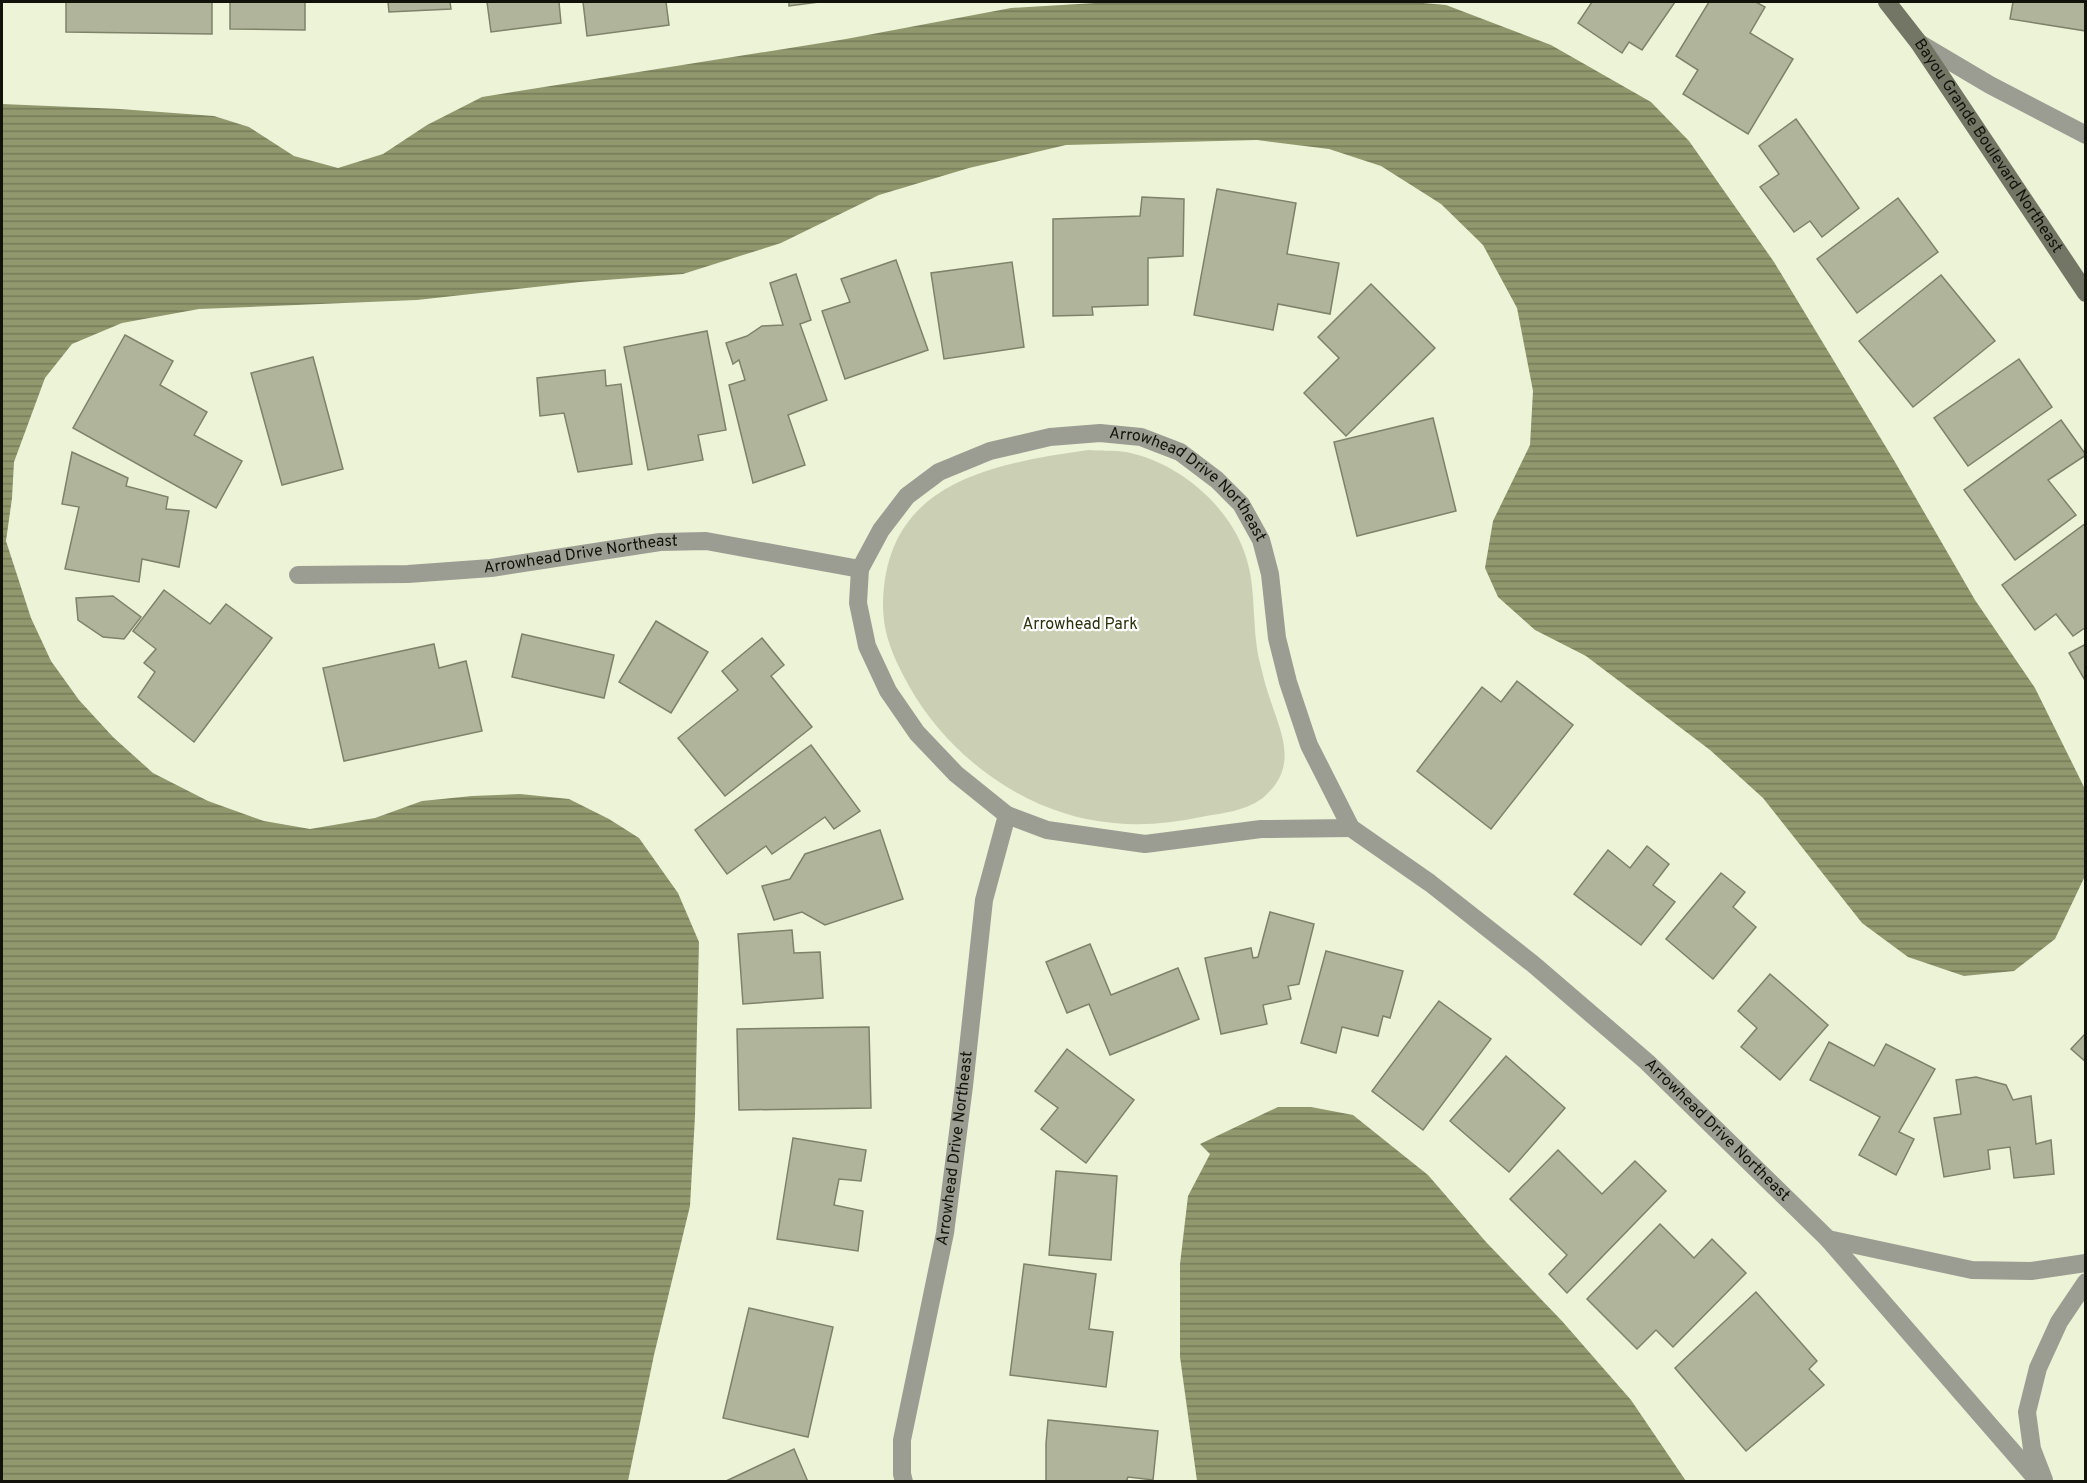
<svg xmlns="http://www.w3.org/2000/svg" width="2087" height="1483" viewBox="0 0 2087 1483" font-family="Overpass,sans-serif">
  <defs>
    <pattern id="water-rules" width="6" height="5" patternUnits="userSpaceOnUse" patternTransform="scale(1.5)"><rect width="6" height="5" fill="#91986e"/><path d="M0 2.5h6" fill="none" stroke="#757b59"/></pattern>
  </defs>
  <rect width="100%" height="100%" fill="#edf3d7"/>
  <!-- green -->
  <path fill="#cbd0b4" d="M 1088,450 C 1100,451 1114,450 1126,452 C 1180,462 1235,510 1248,564 C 1256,594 1252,631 1260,663 C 1263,675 1266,688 1270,699 C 1282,735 1298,766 1265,796 C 1248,811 1222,813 1201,817 C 1172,823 1143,826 1114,823 C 1030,817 949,758 909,686 C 894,658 883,636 883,604 C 885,482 991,464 1088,450 Z"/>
  <!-- water -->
  <g fill="url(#water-rules)">
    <polygon points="1112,2 1411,2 1446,5 1551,45 1651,102 1689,141 1774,262 1895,462 1975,600 2035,688 2085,789 2085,876 2055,939 2014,971 1964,976 1908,957 1862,923 1763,798 1710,750 1586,656 1535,630 1498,597 1485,568 1493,521 1530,445 1533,391 1517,308 1483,245 1441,204 1381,166 1329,149 1257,140 1066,145 969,168 879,195 781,243 683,274 580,282 417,300 199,309 122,323 72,344 45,378 14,462 12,498 6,541 31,618 51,661 79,700 113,737 153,773 208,801 264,821 310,829 375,818 422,801 472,796 520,794 569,799 609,819 639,838 678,893 699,942 695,1116 690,1206 654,1355 628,1481 2,1481 2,104 120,109 214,116 249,127 294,156 338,168 383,154 427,125 482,97 846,39 1011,8"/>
    <polygon points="1278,1107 1311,1107 1353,1115 1428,1175 1486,1242 1562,1321 1631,1400 1686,1481 1197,1481 1180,1357 1180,1264 1188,1196 1210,1154 1200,1144"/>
  </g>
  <!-- building -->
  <g fill="#afb49a" stroke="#7e8269" stroke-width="1.5">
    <polygon points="66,2 212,2 212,34 66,32"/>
    <polygon points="230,2 305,2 305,30 230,29"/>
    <polygon points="388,2 450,2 451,9 389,12"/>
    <polygon points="487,2 559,2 561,23 491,32"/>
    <polygon points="583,2 666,2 669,25 587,36"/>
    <polygon points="789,2 819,2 789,6"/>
    <polygon points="1592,2 1675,2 1642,50 1629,42 1622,53 1578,23"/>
    <polygon points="1709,2 1756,2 1765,7 1750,33 1793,59 1748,134 1683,94 1698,70 1676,56"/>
    <polygon points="2013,2 2086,2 2086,31 2010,19"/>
    <polygon points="1796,119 1859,208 1822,237 1810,221 1794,232 1760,187 1779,174 1759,146"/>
    <polygon points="1217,189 1296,203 1287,254 1339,263 1330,314 1278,304 1273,330 1194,315"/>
    <polygon points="1142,197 1184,199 1183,256 1148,258 1148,305 1092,307 1093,315 1053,316 1053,219 1140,216"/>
    <polygon points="1898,198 1938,252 1857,313 1817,259"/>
    <polygon points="896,260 928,350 845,379 822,311 850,302 841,279"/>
    <polygon points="1012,262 1024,347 944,359 931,273"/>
    <polygon points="796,274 811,320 800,324 827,400 788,415 805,465 753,483 729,385 745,380 739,360 733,364 726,343 747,336 762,326 783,325 770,283"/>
    <polygon points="1941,275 1995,341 1913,407 1859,341"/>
    <polygon points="1371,284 1435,348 1346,436 1304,393 1339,358 1318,337"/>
    <polygon points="707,331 726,430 698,435 703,460 648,470 624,347"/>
    <polygon points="125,335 173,361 160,385 207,412 194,435 242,461 216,508 73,428"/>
    <polygon points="313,357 343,469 282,485 251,373"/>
    <polygon points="2019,359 2052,407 1968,466 1934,418"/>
    <polygon points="605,370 606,386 621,384 632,464 578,472 564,413 540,416 537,378"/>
    <polygon points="1433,418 1456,511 1357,536 1334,442"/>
    <polygon points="2061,420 2086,455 2048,480 2076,515 2015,560 1964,490"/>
    <polygon points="72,452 128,478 126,486 168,497 166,509 189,511 179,567 142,559 139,582 65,569 79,507 62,504"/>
    <polygon points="2086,523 2086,627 2073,636 2056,614 2035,630 2002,585"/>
    <polygon points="164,590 210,624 226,604 272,638 194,742 138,697 155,672 144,663 156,649 133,631"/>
    <polygon points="113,596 141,617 124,639 103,637 78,620 76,598"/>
    <polygon points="656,621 708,652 671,713 619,682"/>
    <polygon points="522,634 614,655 604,698 512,677"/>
    <polygon points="762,638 784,665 771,676 812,727 725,796 678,738 738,690 722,671"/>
    <polygon points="434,644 439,668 466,661 482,731 344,761 323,668"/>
    <polygon points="2086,644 2086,682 2069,653"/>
    <polygon points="1517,681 1573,725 1491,829 1417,771 1482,687 1501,702"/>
    <polygon points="811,745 860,811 834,829 825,817 772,854 766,846 727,874 695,830"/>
    <polygon points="880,830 903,899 825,925 802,912 774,920 762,886 790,879 805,854"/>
    <polygon points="1647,846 1669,864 1653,885 1675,902 1641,945 1574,894 1608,850 1630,868"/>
    <polygon points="1721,873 1745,892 1733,907 1756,927 1713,979 1666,939"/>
    <polygon points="1270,912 1314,924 1299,984 1288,986 1291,999 1263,1005 1267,1024 1221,1034 1205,958 1251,948 1253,958 1258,957"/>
    <polygon points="792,930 794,953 820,952 823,998 743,1004 738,934"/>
    <polygon points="1090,944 1111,995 1178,968 1199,1019 1110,1055 1089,1004 1067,1013 1046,962"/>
    <polygon points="1326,951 1403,971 1390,1018 1383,1016 1378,1036 1342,1027 1336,1053 1301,1043"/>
    <polygon points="1770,974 1828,1025 1780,1080 1741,1047 1757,1028 1738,1011"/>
    <polygon points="1439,1001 1491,1039 1423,1130 1372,1091"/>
    <polygon points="869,1027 871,1108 739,1110 737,1029"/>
    <polygon points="2086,1033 2086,1062 2071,1049"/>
    <polygon points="1829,1042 1874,1066 1886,1044 1935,1069 1899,1132 1914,1139 1896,1175 1859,1155 1880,1117 1810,1080"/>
    <polygon points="1067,1049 1134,1100 1086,1163 1041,1129 1058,1108 1035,1091"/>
    <polygon points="1506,1056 1565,1108 1509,1172 1450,1121"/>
    <polygon points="1976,1077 2006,1085 2013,1100 2031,1096 2036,1144 2051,1140 2054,1174 2014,1178 2010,1147 1988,1150 1990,1169 1944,1177 1934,1118 1961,1114 1956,1080"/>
    <polygon points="793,1138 866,1150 861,1181 839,1179 834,1205 863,1211 858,1251 777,1239"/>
    <polygon points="1558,1150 1602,1194 1635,1161 1666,1191 1567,1293 1549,1274 1567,1255 1510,1199"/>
    <polygon points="1056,1171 1117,1176 1111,1260 1049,1255"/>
    <polygon points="1660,1224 1694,1258 1712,1239 1746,1273 1673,1347 1656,1330 1637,1349 1587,1299"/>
    <polygon points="1024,1264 1096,1274 1089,1329 1113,1332 1106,1387 1010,1375"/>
    <polygon points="1756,1292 1817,1361 1809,1369 1824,1385 1746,1451 1675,1368"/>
    <polygon points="749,1308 833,1327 808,1437 723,1418"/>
    <polygon points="1048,1420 1158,1431 1153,1480 1128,1477 1126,1482 1046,1482 1046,1444"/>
    <polygon points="794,1449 808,1482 724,1482"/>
  </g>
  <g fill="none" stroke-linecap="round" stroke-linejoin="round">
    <!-- street -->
    <g stroke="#9b9d92" stroke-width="18">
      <polyline points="1919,43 1990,85 2086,135"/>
      <polyline points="860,569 858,603 867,646 888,691 917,733 956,774 1007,815 1047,830 1145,844 1261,829 1351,828"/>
      <path id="s1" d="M 298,575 L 408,574 L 491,568 L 660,542 L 706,541 L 860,569 L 881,530 L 907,496 L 939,472 L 990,451 L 1050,437 L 1100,433 L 1141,437 L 1180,452 L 1217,480 L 1241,504 L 1261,540 L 1270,574 L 1277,638 L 1288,682 L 1309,745 L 1351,828 L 1430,883 L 1533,964 L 1647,1062 L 1828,1239 L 2039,1482"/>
      <polyline points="1828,1239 1972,1270 2031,1271 2086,1263"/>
      <polyline points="2044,1480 2032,1449 2027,1412 2038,1368 2059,1322 2086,1282"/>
      <path id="s2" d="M 904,1482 L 902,1474 L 902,1440 L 945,1233 L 964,1086 L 984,900 L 1007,815"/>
    </g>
    <!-- secondary -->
    <path stroke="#737665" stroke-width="18" id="s3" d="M 1887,2 L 1919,43 L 2086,293"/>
  </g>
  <g text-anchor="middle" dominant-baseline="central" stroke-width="4.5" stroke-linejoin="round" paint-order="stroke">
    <!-- street labels -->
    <g font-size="16" fill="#11130a" stroke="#fff">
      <text stroke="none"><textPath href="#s3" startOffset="176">Bayou Grande Boulevard Northeast</textPath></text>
      <text stroke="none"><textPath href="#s1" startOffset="968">Arrowhead Drive Northeast</textPath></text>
      <text stroke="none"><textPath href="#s1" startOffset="284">Arrowhead Drive Northeast</textPath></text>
      <text stroke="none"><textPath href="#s1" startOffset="1845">Arrowhead Drive Northeast</textPath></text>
      <text stroke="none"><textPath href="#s2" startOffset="339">Arrowhead Drive Northeast</textPath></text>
    </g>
    <!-- park labels -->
    <g font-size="16" fill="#2b300d" stroke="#fff">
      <text x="1080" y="625">Arrowhead Park</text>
    </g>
  </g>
  <!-- border -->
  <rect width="2087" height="1483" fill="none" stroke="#11130a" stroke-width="6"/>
</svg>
